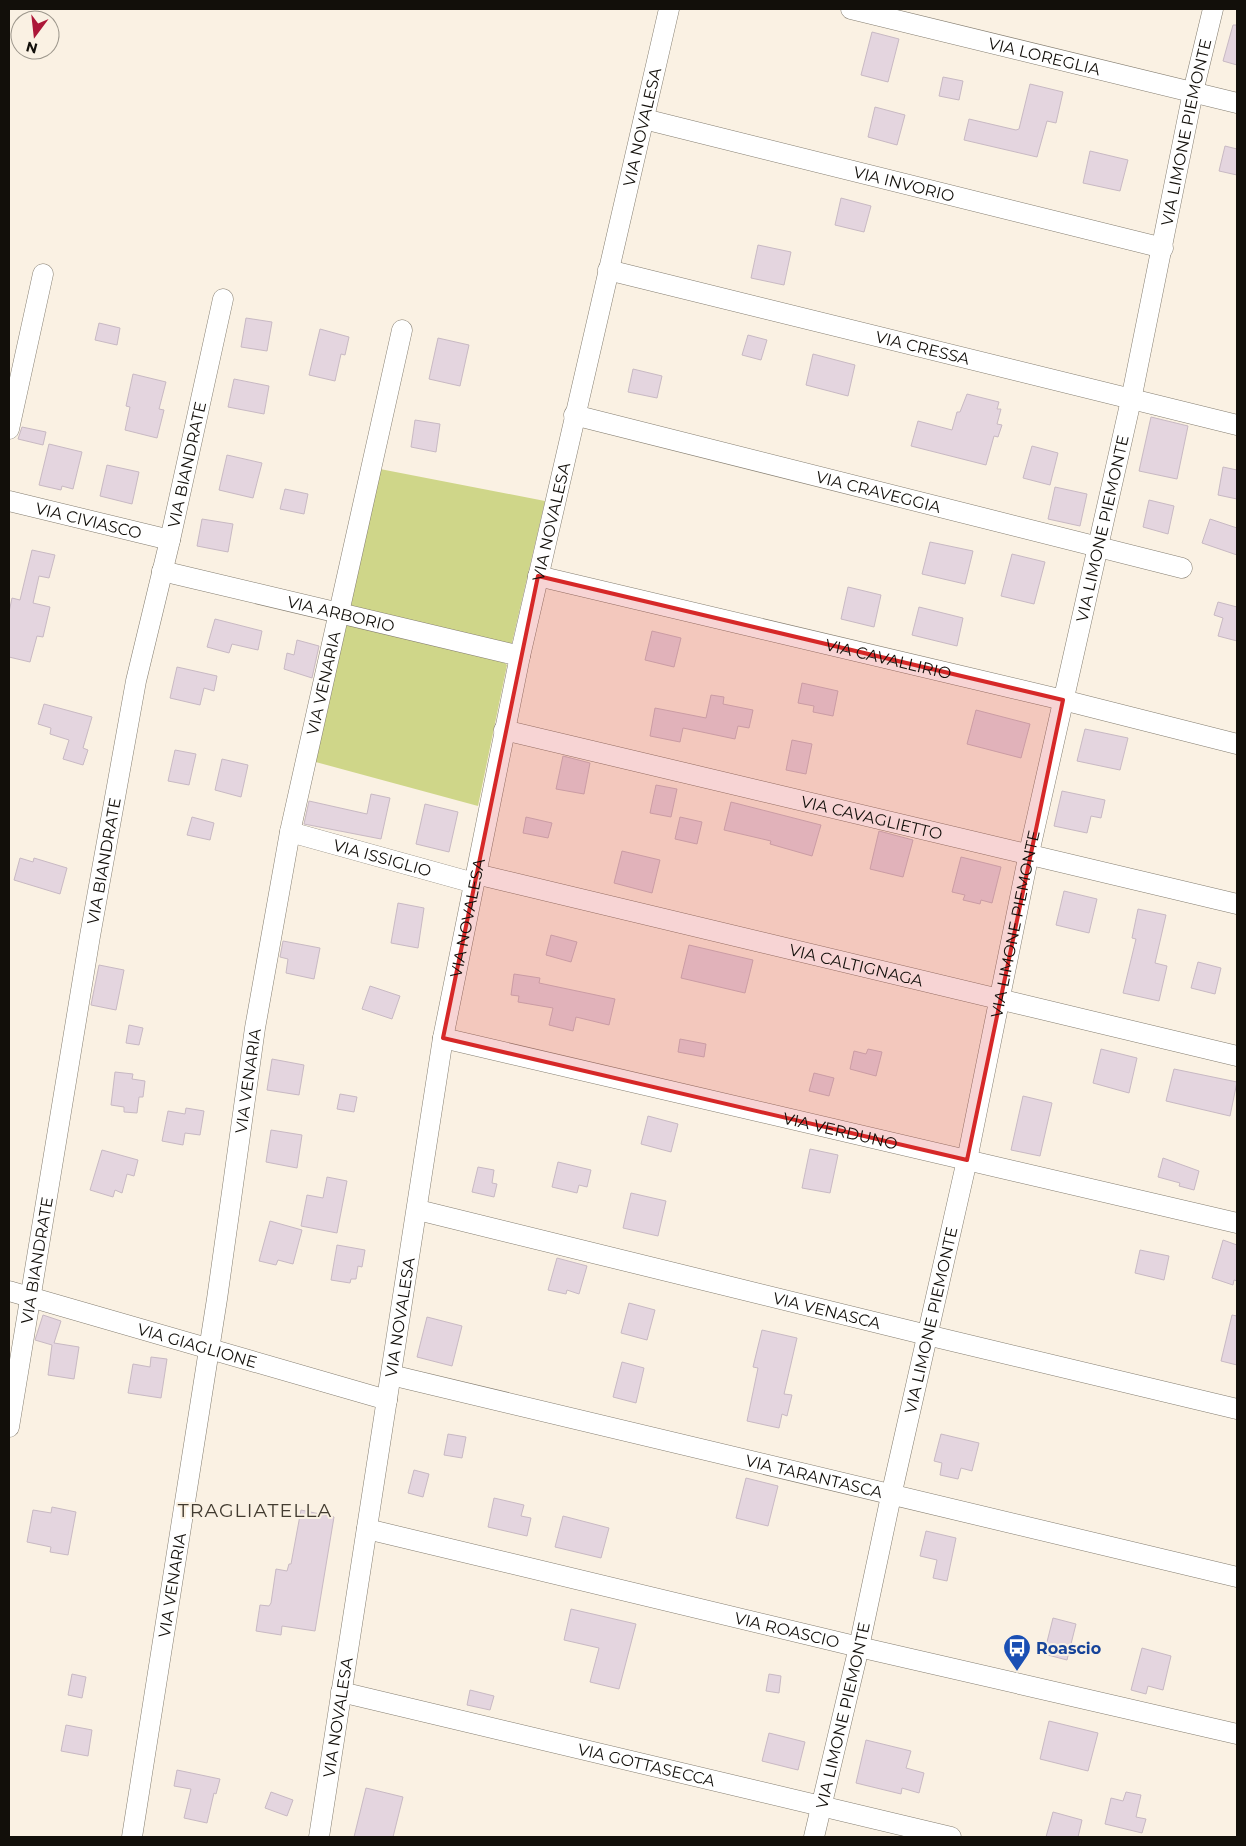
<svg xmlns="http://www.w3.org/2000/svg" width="1246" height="1846" viewBox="0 0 1246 1846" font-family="Montserrat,sans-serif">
  <rect width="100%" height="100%" fill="#faf1e3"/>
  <!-- green -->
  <g fill="#cfd689">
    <polygon points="380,469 545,501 511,647 348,605"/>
    <polygon points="347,621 501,660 507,665 478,806 312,761"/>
  </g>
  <!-- building -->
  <g fill="#e4d5df" stroke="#c8b9c3">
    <polygon points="1233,25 1237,25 1237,65 1223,61"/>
    <polygon points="872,32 899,39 888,82 861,75"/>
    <polygon points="943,77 963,81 959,100 939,96"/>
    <polygon points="1030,84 1063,92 1056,123 1047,121 1037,157 964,140 969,119 1016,130 1019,129"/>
    <polygon points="875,107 905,115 897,145 868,137"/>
    <polygon points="1225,146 1237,149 1237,175 1219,171"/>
    <polygon points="1090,151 1128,160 1120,191 1083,183"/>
    <polygon points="841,198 871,206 864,232 835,225"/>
    <polygon points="758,245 791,252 784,285 751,278"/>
    <polygon points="246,318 272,322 267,351 241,347"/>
    <polygon points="99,323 120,328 117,345 95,340"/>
    <polygon points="320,329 349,337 345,355 341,354 335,381 309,375"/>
    <polygon points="748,335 767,340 761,360 742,355"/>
    <polygon points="438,338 469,345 460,386 429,379"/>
    <polygon points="813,354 855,365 848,396 806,385"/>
    <polygon points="633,369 662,376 657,398 628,392"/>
    <polygon points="133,374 166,382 159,409 164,410 157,438 125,430 130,407 126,406"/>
    <polygon points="234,379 269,386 264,414 228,407"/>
    <polygon points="967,394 999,402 997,409 1001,409 997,424 1002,425 998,437 994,436 986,465 911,446 918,421 952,430 957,412 960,412"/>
    <polygon points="1151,417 1188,426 1177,479 1139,471"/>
    <polygon points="415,420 440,424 436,452 411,447"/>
    <polygon points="22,427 46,432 43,445 18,439"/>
    <polygon points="49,444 82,452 73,489 62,486 61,490 39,485"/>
    <polygon points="1032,446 1058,453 1050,485 1023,478"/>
    <polygon points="227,455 262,463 253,498 219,490"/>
    <polygon points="107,465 139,472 132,504 100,496"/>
    <polygon points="1223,467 1237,470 1237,499 1218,495"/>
    <polygon points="1055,487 1087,494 1080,526 1048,519"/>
    <polygon points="285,489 308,494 304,514 280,509"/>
    <polygon points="1149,500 1174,506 1168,534 1143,527"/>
    <polygon points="202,519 233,524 228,552 197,546"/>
    <polygon points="1210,519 1237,528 1237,555 1202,543"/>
    <polygon points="930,542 973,551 965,584 922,574"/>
    <polygon points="32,550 55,555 49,578 39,576 33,603 50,607 43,637 37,636 30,662 9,657 9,612 12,598 20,600"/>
    <polygon points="1012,554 1045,562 1034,604 1001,596"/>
    <polygon points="848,587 881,595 874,627 841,619"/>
    <polygon points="1218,602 1237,607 1237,641 1218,636 1223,618 1214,615"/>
    <polygon points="919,607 963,618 957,646 912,635"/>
    <polygon points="215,619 262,631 258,650 232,644 229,653 207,647"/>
    <polygon points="652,631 681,638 674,667 645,660"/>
    <polygon points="297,640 319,646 312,678 284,669 287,653 294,655"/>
    <polygon points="177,667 217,676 214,691 204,688 200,705 170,698"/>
    <polygon points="802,683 838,691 833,716 813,712 814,706 798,703"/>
    <polygon points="711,695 724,697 723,704 753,710 749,728 738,726 735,739 683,728 680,742 650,736 655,708 706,718"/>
    <polygon points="44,704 92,717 83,748 88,750 83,765 63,759 69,740 50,734 51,728 38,724"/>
    <polygon points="976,710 1030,724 1021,758 967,744"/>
    <polygon points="1085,729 1128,738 1120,770 1077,761"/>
    <polygon points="792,740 812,744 806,774 786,770"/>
    <polygon points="175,750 196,754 189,785 168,781"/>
    <polygon points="563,756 590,763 584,794 556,789"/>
    <polygon points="222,759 248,765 241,797 215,790"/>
    <polygon points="656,785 677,789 671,817 650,813"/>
    <polygon points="1062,791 1105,800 1101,818 1091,816 1087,833 1054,826"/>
    <polygon points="371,794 390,798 381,839 304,824 309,801 367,814"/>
    <polygon points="731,802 821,825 812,856 770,844 771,841 724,830"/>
    <polygon points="425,804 458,812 449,852 416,844"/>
    <polygon points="192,817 214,823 210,840 187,835"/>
    <polygon points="526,817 552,823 548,838 523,833"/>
    <polygon points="680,817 702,822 697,844 675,839"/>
    <polygon points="879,831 913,840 903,877 870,869"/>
    <polygon points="622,851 660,860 652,893 614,883"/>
    <polygon points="961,857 1001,867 992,903 981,900 980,904 963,900 965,895 952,892"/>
    <polygon points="20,858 33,862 34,858 67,868 60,894 14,880"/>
    <polygon points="1064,891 1097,899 1089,933 1056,925"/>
    <polygon points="398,903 424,908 418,948 391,943"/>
    <polygon points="1138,909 1166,915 1155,963 1167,966 1159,1001 1123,993 1136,939 1132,938"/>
    <polygon points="551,935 577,942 571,962 546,955"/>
    <polygon points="283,941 320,948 314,979 286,973 288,959 280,957"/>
    <polygon points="689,945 753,960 745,993 681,978"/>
    <polygon points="1198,962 1221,968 1215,994 1191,988"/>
    <polygon points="99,965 124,970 116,1010 91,1005"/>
    <polygon points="514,974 540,978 539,983 615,999 609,1025 576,1017 573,1031 549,1025 553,1008 518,1002 519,996 511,995"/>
    <polygon points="370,986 400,996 392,1019 362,1009"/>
    <polygon points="129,1025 143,1028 139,1045 126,1043"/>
    <polygon points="680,1039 706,1044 704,1057 678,1052"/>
    <polygon points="868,1049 882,1052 876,1076 850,1069 854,1051 866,1054"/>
    <polygon points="1101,1049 1137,1058 1129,1093 1093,1083"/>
    <polygon points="272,1059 304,1065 299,1095 267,1090"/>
    <polygon points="1174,1069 1237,1082 1230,1116 1166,1101"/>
    <polygon points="115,1072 133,1074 132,1079 145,1081 143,1097 139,1097 137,1113 124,1112 124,1107 111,1105"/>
    <polygon points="814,1073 834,1078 829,1096 809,1091"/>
    <polygon points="340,1094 357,1097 354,1112 337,1109"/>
    <polygon points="1023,1096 1052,1103 1040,1156 1011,1150"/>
    <polygon points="186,1108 204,1111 200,1135 185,1133 183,1145 162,1141 168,1111 185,1114"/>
    <polygon points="648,1116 678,1124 671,1152 641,1144"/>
    <polygon points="271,1130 302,1135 297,1168 266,1162"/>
    <polygon points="810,1149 838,1155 830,1193 802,1188"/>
    <polygon points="102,1150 138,1160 134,1176 127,1174 122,1193 115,1190 113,1197 90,1190"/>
    <polygon points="1163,1158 1199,1171 1194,1190 1179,1186 1180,1183 1158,1177"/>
    <polygon points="558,1162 591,1170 587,1187 579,1185 577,1193 552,1187"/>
    <polygon points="478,1167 494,1170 492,1183 497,1184 494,1197 472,1192"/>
    <polygon points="327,1177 347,1181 337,1233 301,1226 307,1195 323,1198"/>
    <polygon points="631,1193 666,1201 658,1236 623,1228"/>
    <polygon points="270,1221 302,1230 293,1264 278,1260 276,1265 259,1261"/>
    <polygon points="1223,1240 1237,1245 1237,1281 1234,1280 1233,1285 1212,1278"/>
    <polygon points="337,1245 365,1250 362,1267 358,1266 356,1279 351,1279 350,1283 331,1280"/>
    <polygon points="1140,1250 1169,1256 1164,1280 1135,1273"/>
    <polygon points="557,1258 587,1266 579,1294 567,1290 566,1294 548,1290"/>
    <polygon points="629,1303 655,1310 647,1340 621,1333"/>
    <polygon points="43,1315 61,1321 54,1343 79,1347 74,1379 48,1375 52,1345 35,1340"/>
    <polygon points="1232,1315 1237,1316 1237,1365 1221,1361"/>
    <polygon points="427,1317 462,1326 452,1366 417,1357"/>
    <polygon points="762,1330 797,1338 784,1394 792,1395 787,1416 782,1414 779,1428 747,1421 758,1368 753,1367"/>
    <polygon points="151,1357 167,1359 161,1398 128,1393 133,1364 150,1367"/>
    <polygon points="622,1362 644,1368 636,1403 613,1397"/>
    <polygon points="448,1434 466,1437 462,1458 444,1455"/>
    <polygon points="941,1434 979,1443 972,1471 961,1468 958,1479 940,1475 942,1463 934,1461"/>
    <polygon points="414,1470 429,1474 423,1497 408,1493"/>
    <polygon points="746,1478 778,1486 768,1526 736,1518"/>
    <polygon points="494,1498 524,1505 521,1516 531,1518 527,1536 488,1527"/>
    <polygon points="52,1507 76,1512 68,1555 50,1552 51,1547 27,1542 33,1510 51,1513"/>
    <polygon points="301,1510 334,1517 315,1631 282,1626 281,1635 256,1631 260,1605 269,1606 271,1603 276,1569 287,1571 289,1564 291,1564"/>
    <polygon points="563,1516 609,1528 601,1558 555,1547"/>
    <polygon points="926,1531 956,1538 947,1581 933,1578 937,1560 920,1556"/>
    <polygon points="571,1609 636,1624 619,1689 590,1682 599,1648 564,1640"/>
    <polygon points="1053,1618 1076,1624 1067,1660 1044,1654"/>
    <polygon points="1142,1648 1171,1656 1163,1690 1148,1686 1146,1694 1131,1690"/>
    <polygon points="72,1674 86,1677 82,1698 68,1695"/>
    <polygon points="769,1674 781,1676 779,1693 766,1691"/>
    <polygon points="470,1690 494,1696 490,1710 467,1705"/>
    <polygon points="1049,1721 1098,1733 1088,1771 1040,1759"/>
    <polygon points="66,1725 92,1730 88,1756 61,1751"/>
    <polygon points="769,1733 805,1742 798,1770 762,1761"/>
    <polygon points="866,1740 911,1751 906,1768 924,1773 919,1793 902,1788 901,1794 856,1783"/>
    <polygon points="177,1770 220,1779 216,1794 214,1793 207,1823 184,1818 191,1789 174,1786"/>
    <polygon points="366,1788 403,1797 393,1837 354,1837"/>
    <polygon points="271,1792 293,1800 287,1816 265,1808"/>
    <polygon points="1126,1792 1141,1795 1136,1817 1146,1819 1142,1833 1105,1824 1111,1798 1123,1801"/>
    <polygon points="1053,1812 1082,1820 1078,1837 1046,1837"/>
  </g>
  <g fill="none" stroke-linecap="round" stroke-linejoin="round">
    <defs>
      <g id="street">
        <path id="s1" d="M 851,9 L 1237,103"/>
        <path id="s2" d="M 644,119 L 1163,248"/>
        <path id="s3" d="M 608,270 L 1237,425"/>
        <path id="s4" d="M 574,415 L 1182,568"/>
        <polyline points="9,429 43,274"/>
        <path id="s5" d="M 9,501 L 170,540"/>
        <path id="s6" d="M 162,571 L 520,656"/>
        <path id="s7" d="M 538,576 L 1063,700 L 1237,744"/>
        <path id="s8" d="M 504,730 L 1237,904"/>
        <path id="s9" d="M 290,832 L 474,883"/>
        <path id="s10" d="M 476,874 L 1237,1056"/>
        <path id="s11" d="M 443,1038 L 1237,1223"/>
        <path id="s12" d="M 418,1210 L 927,1335 L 1237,1409"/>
        <path id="s13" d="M 9,1291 L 387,1400"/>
        <path id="s14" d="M 391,1375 L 1237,1577"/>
        <path id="s15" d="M 9,1427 L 90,936 L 136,681 L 170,540 L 223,299"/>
        <path id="s16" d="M 367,1529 L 859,1647 L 1237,1734"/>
        <path id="s17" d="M 341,1692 L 951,1837"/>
        <path id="s18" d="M 132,1837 L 217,1299 L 255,1028 L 290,832 L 402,330"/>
        <path id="s19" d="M 319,1837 L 443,1038 L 520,656 L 669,9"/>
        <path id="s20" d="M 814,1837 L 859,1647 L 891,1496 L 967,1160 L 1029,853 L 1131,400 L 1193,92 L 1213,9"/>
      </g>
    </defs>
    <!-- street casing -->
    <use href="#street" stroke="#847d70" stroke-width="21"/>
    <!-- street -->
    <use href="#street" stroke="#fff" stroke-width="20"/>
  </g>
  <!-- marked area -->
  <path fill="#d62828" fill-opacity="0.2" stroke="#d62828" stroke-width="4" stroke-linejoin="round" d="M 538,576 L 1063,700 L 967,1160 L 443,1038 Z"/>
  <!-- icons -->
  <defs>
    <symbol id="bus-pin" viewBox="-11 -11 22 30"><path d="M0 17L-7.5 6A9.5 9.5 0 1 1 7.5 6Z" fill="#1a4fb4" stroke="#faf1e3"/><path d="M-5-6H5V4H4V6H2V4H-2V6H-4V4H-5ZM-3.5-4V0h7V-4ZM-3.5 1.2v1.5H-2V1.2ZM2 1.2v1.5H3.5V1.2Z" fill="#fff"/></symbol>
  </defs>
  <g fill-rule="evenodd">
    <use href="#bus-pin" x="1001" y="1632" width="32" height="43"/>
  </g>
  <g text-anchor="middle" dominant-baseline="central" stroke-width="4" stroke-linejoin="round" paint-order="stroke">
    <!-- street labels -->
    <g font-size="16" fill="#120f0a" stroke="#faf1e3">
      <text stroke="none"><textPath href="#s1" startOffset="199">VIA LOREGLIA</textPath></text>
      <text stroke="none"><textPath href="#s19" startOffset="1741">VIA NOVALESA</textPath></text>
      <text stroke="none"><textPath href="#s20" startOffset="1745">VIA LIMONE PIEMONTE</textPath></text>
      <text stroke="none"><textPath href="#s2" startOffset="268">VIA INVORIO</textPath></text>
      <text stroke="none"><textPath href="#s3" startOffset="324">VIA CRESSA</textPath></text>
      <text stroke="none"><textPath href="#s15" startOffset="979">VIA BIANDRATE</textPath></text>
      <text stroke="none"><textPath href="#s4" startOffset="314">VIA CRAVEGGIA</textPath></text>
      <text stroke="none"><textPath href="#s5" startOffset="82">VIA CIVIASCO</textPath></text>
      <text stroke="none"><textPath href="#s19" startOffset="1336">VIA NOVALESA</textPath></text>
      <text stroke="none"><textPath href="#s20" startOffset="1340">VIA LIMONE PIEMONTE</textPath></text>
      <text stroke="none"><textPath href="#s6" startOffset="184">VIA ARBORIO</textPath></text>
      <text stroke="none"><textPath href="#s7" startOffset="360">VIA CAVALLIRIO</textPath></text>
      <text stroke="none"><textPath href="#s18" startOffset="1170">VIA VENARIA</textPath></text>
      <text stroke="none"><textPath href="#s8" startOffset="378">VIA CAVAGLIETTO</textPath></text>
      <text stroke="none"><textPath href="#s9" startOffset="96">VIA ISSIGLIO</textPath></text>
      <text stroke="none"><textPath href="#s15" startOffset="574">VIA BIANDRATE</textPath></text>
      <text stroke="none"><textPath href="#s19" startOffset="931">VIA NOVALESA</textPath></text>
      <text stroke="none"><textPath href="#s20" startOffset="935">VIA LIMONE PIEMONTE</textPath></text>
      <text stroke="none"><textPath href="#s10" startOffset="391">VIA CALTIGNAGA</textPath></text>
      <text stroke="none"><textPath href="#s18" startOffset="765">VIA VENARIA</textPath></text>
      <text stroke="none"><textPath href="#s11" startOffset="408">VIA VERDUNO</textPath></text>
      <text stroke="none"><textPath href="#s15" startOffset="169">VIA BIANDRATE</textPath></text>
      <text stroke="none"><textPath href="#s12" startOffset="421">VIA VENASCA</textPath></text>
      <text stroke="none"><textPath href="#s19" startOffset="526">VIA NOVALESA</textPath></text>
      <text stroke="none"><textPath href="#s20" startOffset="530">VIA LIMONE PIEMONTE</textPath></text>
      <text stroke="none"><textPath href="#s13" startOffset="196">VIA GIAGLIONE</textPath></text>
      <text stroke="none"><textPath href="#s14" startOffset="435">VIA TARANTASCA</textPath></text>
      <text stroke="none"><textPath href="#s18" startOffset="255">VIA VENARIA</textPath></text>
      <text stroke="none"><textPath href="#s16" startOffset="432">VIA ROASCIO</textPath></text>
      <text stroke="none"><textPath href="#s20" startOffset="125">VIA LIMONE PIEMONTE</textPath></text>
      <text stroke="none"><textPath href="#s19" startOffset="121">VIA NOVALESA</textPath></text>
      <text stroke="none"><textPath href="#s17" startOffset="314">VIA GOTTASECCA</textPath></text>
    </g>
    <!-- transit labels -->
    <g font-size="16" font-weight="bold" fill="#164399" stroke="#faf1e3" text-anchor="start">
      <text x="1036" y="1648">Roascio</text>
    </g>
    <!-- quarter labels -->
    <g font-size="19" letter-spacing="1" fill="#423b30" stroke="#faf1e3">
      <text x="255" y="1510">TRAGLIATELLA</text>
    </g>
  </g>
  <!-- border -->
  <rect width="1246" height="1846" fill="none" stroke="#120f0a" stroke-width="20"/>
  <!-- north arrow -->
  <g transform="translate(35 35) rotate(195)"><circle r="24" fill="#faf1e3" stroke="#9d978c"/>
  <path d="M0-4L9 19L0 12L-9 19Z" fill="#ac1738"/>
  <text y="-8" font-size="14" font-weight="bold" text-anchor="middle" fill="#120f0a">N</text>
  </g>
</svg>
